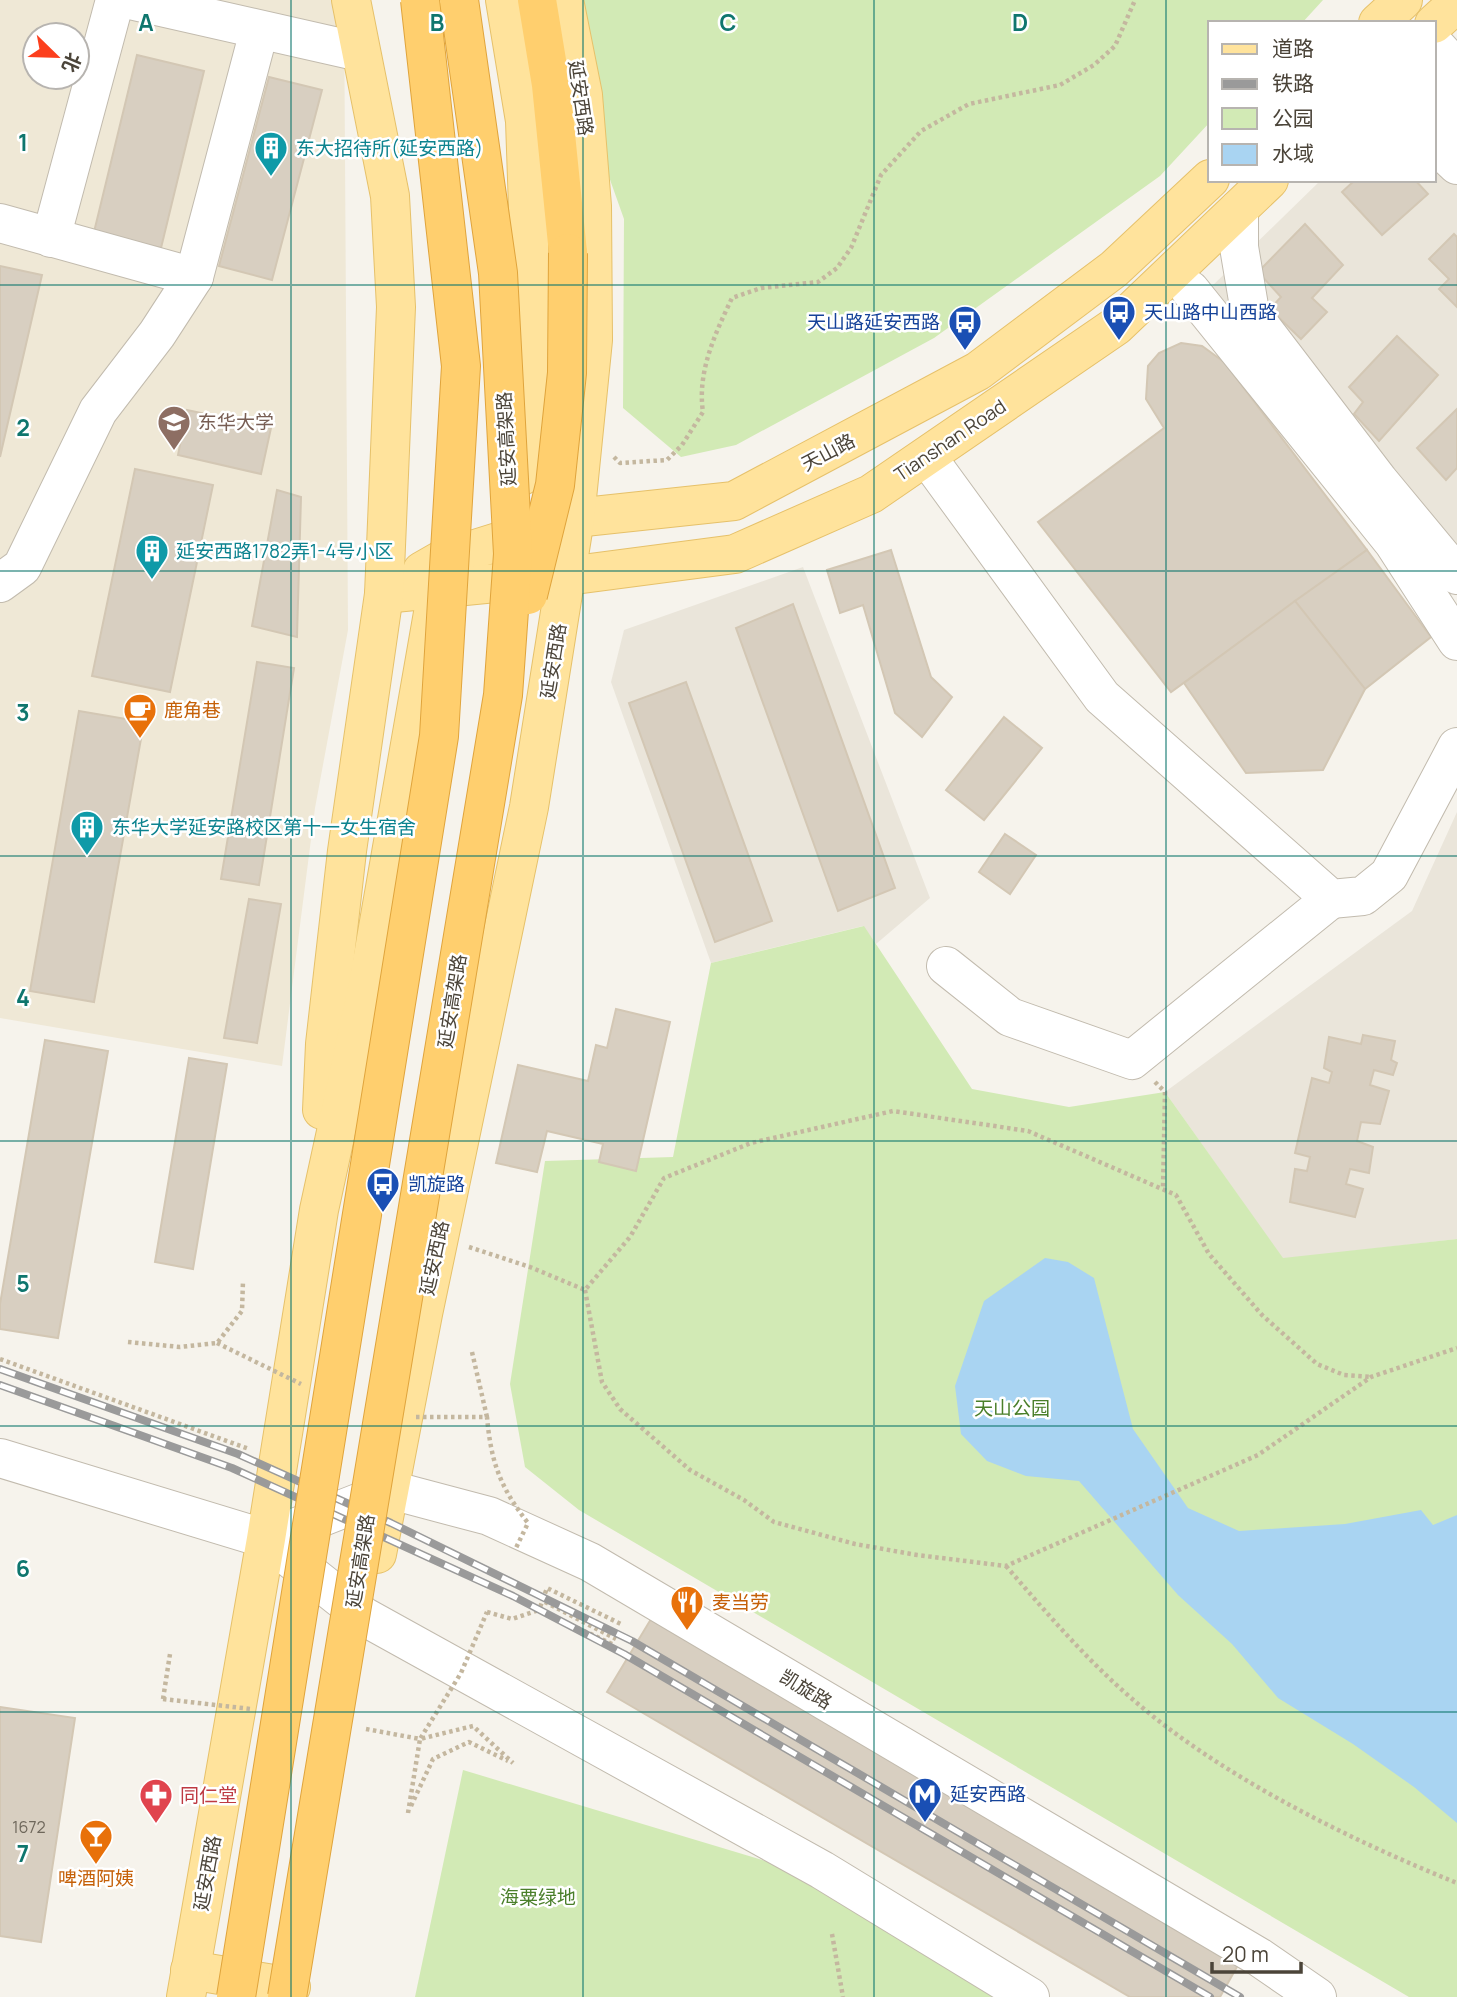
<svg xmlns="http://www.w3.org/2000/svg" width="1457" height="1997" viewBox="0 0 1457 1997" font-family="Manrope,'Noto Sans SC',sans-serif">
  <rect width="100%" height="100%" fill="#f6f3ec"/>
  <!-- residential -->
  <g fill="#eae5da">
    <polygon points="1457,53 1457,593 1209,289 1321,180 1434,180 1434,70"/>
    <polygon points="803,567 930,898 876,944 863,926 711,963 611,682 624,630"/>
    <polygon points="1457,812 1457,1239 1283,1259 1165,1092 1412,911"/>
  </g>
  <!-- education -->
  <path fill="#efe8d6" fill-rule="evenodd" d="M 0,0 L 344,0 L 348,630 L 315,808 L 282,1066 L 0,1018 ZM 35,35 L 77,35 L 77,77 L 35,77 Z"/>
  <!-- green -->
  <g fill="#d2eab5">
    <polygon points="546,0 1323,0 1302,23 1210,23 1210,122 1160,176 934,338 736,445 681,457 623,408 624,219"/>
    <polygon points="864,926 972,1089 1069,1107 1165,1092 1283,1258 1457,1239 1457,1997 1409,1997 579,1510 525,1467 510,1384 545,1161 673,1157 711,963"/>
    <polygon points="463,1770 812,1875 1015,1997 415,1997"/>
  </g>
  <!-- water -->
  <polygon fill="#a9d4f2" points="1045,1258 1068,1262 1094,1278 1133,1429 1188,1508 1239,1531 1345,1524 1421,1510 1433,1525 1457,1515 1457,1823 1414,1787 1353,1744 1278,1698 1232,1644 1178,1595 1079,1481 1026,1476 987,1461 961,1434 955,1386 984,1301"/>
  <!-- building -->
  <g fill="#d8cfc1" stroke="#d3c7b4" stroke-width="2">
    <polygon points="137,55 204,71 161,248 94,232"/>
    <polygon points="269,77 322,90 272,280 219,266"/>
    <polygon points="1355,180 1415,180 1428,194 1382,235 1342,192"/>
    <polygon points="1305,224 1343,265 1312,298 1327,312 1301,339 1270,309 1281,297 1258,272"/>
    <polygon points="1454,234 1457,237 1457,307 1439,289 1449,279 1429,259"/>
    <polygon points="0,266 42,275 0,457"/>
    <polygon points="1397,336 1438,375 1379,441 1354,414 1363,402 1349,387"/>
    <polygon points="1181,343 1202,346 1224,362 1367,550 1171,692 1038,522 1164,428 1146,399 1148,366 1159,353"/>
    <polygon points="1457,409 1457,468 1446,480 1417,448"/>
    <polygon points="187,410 271,428 261,474 178,455"/>
    <polygon points="135,469 213,485 170,692 92,676"/>
    <polygon points="277,490 301,497 297,637 252,626"/>
    <polygon points="891,550 931,677 952,697 922,737 895,713 863,605 840,613 827,570"/>
    <polygon points="1367,550 1431,637 1365,689 1295,601"/>
    <polygon points="1295,601 1365,689 1323,770 1246,773 1184,683"/>
    <polygon points="793,604 895,888 838,911 736,628"/>
    <polygon points="257,662 294,668 259,885 221,879"/>
    <polygon points="686,682 772,921 715,942 629,703"/>
    <polygon points="79,711 144,722 94,1002 30,991"/>
    <polygon points="1004,717 1042,748 984,820 946,790"/>
    <polygon points="1005,834 1036,855 1010,894 979,872"/>
    <polygon points="249,899 281,904 257,1043 224,1038"/>
    <polygon points="616,1009 670,1022 636,1171 599,1162 603,1144 547,1131 537,1172 496,1163 518,1065 588,1081 596,1045 607,1048"/>
    <polygon points="1363,1035 1395,1041 1391,1060 1397,1063 1393,1075 1374,1070 1370,1085 1389,1091 1380,1124 1361,1122 1357,1141 1373,1147 1369,1173 1350,1169 1346,1184 1363,1189 1355,1217 1290,1202 1295,1169 1307,1171 1310,1157 1295,1153 1312,1078 1329,1083 1332,1072 1324,1068 1329,1037 1361,1044"/>
    <polygon points="45,1040 108,1051 58,1338 0,1329 0,1304"/>
    <polygon points="189,1058 227,1064 193,1269 155,1262"/>
    <polygon points="654,1614 1243,1956 1220,1997 1130,1997 607,1692"/>
    <polygon points="0,1707 75,1718 41,1942 0,1936"/>
  </g>
  <g fill="none" stroke-linecap="round" stroke-linejoin="round">
    <defs>
      <g id="minor">
        <polyline points="130,0 360,52"/>
        <polyline points="1434,44 1455,67 1436,145 1457,165"/>
        <polyline points="1239,209 1239,247 1250,312 1379,481 1457,575"/>
        <polyline points="0,223 194,277"/>
        <polyline points="51,238 115,0"/>
        <polyline points="1190,290 1393,542 1457,641"/>
        <polyline points="927,457 1102,697 1331,899 1363,896 1389,875 1457,747"/>
        <polyline points="0,583 22,567 98,411 157,334 194,277 259,31"/>
        <polyline points="946,966 1010,1017 1132,1060 1331,899"/>
        <polyline points="0,1458 266,1539 363,1616 822,1870 1030,1997"/>
        <polyline points="266,1539 391,1490 489,1516 590,1562 1259,1957 1317,1997"/>
      </g>
      <g id="major">
        <polyline points="505,0 525,121 532,324 522,476"/>
        <polyline points="1378,23 1403,0"/>
        <polyline points="1434,24 1457,3"/>
        <polyline points="422,571 443,559 575,518 734,501 978,371 1114,269 1210,179"/>
        <polyline points="384,594 567,576 735,554 871,494 1116,326 1269,180"/>
        <polyline points="322,1110 325,1044 347,851 384,594 396,307 390,196 351,0"/>
        <polyline points="377,1554 423,1314 529,807 575,518 593,340 592,206 583,95 564,0"/>
        <polyline points="190,1970 291,1987"/>
        <polyline points="186,1997 266,1539 319,1210 368,985 433,613"/>
      </g>
      <polyline id="highway" points="537,0 551,85 568,253"/>
    </defs>
    <!-- minor casing -->
    <use href="#minor" stroke="#c2bbae" stroke-width="40"/>
    <!-- major casing -->
    <use href="#major" stroke="#e6c16a" stroke-width="40"/>
    <!-- highway casing -->
    <use href="#highway" stroke="#e0a43c" stroke-width="40"/>
    <!-- path -->
    <g stroke="#c4b79f" stroke-width="4.5" stroke-dasharray="3.5 3.5" stroke-linecap="butt">
      <path d="M 614,457 L 620,463 L 667,460 L 682,445 L 703,412 C 697,372 715,334 732,298 L 761,288 L 818,282 L 837,268 L 851,248 L 881,175 L 921,131 L 969,104 L 1060,85 L 1094,65 L 1115,46 L 1135,0"/>
      <polyline points="1155,1082 1165,1092 1163,1189"/>
      <polyline points="469,1247 530,1267 585,1290 630,1237 664,1178 751,1143 893,1111 1028,1131 1176,1195 1209,1254 1262,1315 1317,1364 1344,1375 1371,1377"/>
      <polyline points="585,1290 602,1382 620,1409 690,1470 744,1500 774,1522 855,1544 917,1555 1006,1566 1258,1455 1371,1377 1457,1348"/>
      <polyline points="128,1342 180,1347 217,1343 242,1311 243,1281"/>
      <polyline points="472,1352 487,1417"/>
      <polyline points="0,1359 249,1449"/>
      <path d="M 1006,1566 C 1045,1611 1084,1657 1130,1697 C 1218,1775 1348,1839 1457,1883"/>
      <polyline points="545,1602 616,1639"/>
      <polyline points="487,1612 512,1619 539,1610"/>
      <polyline points="612,1644 539,1610 547,1588 623,1625"/>
      <polyline points="163,1699 170,1654"/>
      <polyline points="411,1806 433,1759 469,1742 508,1761"/>
      <polyline points="408,1813 420,1739 473,1726 513,1763"/>
      <polyline points="832,1934 843,1997"/>
    </g>
    <!-- minor -->
    <use href="#minor" stroke="#fff" stroke-width="38"/>
    <!-- major -->
    <use href="#major" stroke="#ffe39c" stroke-width="38"/>
    <!-- highway -->
    <use href="#highway" stroke="#ffcf6e" stroke-width="38"/>
    <defs>
      <g id="rail">
        <polyline points="0,1369 238,1454 391,1523 632,1641 1240,1997"/>
        <polyline points="0,1385 232,1468 513,1596 624,1654 1210,1997"/>
      </g>
    </defs>
    <!-- rail casing -->
    <use href="#rail" stroke="#9a9a9a" stroke-width="8"/>
    <!-- rail -->
    <use href="#rail" stroke="#fff" stroke-width="5" stroke-dasharray="16" stroke-linecap="butt"/>
    <defs>
      <g id="highway-bridge">
        <polyline points="528,595 555,485 567,373 568,253"/>
        <polyline points="236,1997 439,736 461,366 420,0"/>
        <polyline points="287,1997 503,695 513,554 498,273 459,0"/>
      </g>
    </defs>
    <!-- highway-bridge casing -->
    <use href="#highway-bridge" stroke="#e0a43c" stroke-width="40" stroke-linecap="butt"/>
    <!-- path-bridge -->
    <g stroke="#c4b79f" stroke-width="4.5" stroke-dasharray="3.5 3.5" stroke-linecap="butt">
      <polyline points="217,1343 301,1384"/>
      <path d="M 416,1417 L 487,1417 C 491,1462 500,1487 528,1523 L 515,1550"/>
      <polyline points="163,1699 251,1709"/>
      <polyline points="366,1729 420,1739 461,1673 487,1612"/>
    </g>
    <!-- highway-bridge -->
    <use href="#highway-bridge" stroke="#ffcf6e" stroke-width="38"/>
  </g>
  <!-- grid -->
  <path fill="none" stroke="#0f766e" stroke-width="2" stroke-opacity="0.55" d="M 291,0 L 291,1997M 583,0 L 583,1997M 874,0 L 874,1997M 1166,0 L 1166,1997M 0,285 L 1457,285M 0,571 L 1457,571M 0,856 L 1457,856M 0,1141 L 1457,1141M 0,1426 L 1457,1426M 0,1712 L 1457,1712"/>
  <!-- icons -->
  <defs>
    <symbol id="building-pin" viewBox="-11 -11 22 30"><path d="M0 17L-7.5 6A9.5 9.5 0 1 1 7.5 6Z" fill="#0f9aa8" stroke="#fff"/><path d="M-4-6H4V6H1V3H-1V6H-4ZM-2.5-4.3h1.7v1.8h-1.7ZM.8-4.3h1.7v1.8H.8ZM-2.5-1h1.7V.8h-1.7ZM.8-1h1.7V.8H.8Z" fill="#fff"/></symbol>
    <symbol id="bus-pin" viewBox="-11 -11 22 30"><path d="M0 17L-7.5 6A9.5 9.5 0 1 1 7.5 6Z" fill="#1a4fb4" stroke="#fff"/><path d="M-5-6H5V4H4V6H2V4H-2V6H-4V4H-5ZM-3.5-4V0h7V-4ZM-3.5 1.2v1.5H-2V1.2ZM2 1.2v1.5H3.5V1.2Z" fill="#fff"/></symbol>
    <symbol id="university-pin" viewBox="-11 -11 22 30"><path d="M0 17L-7.5 6A9.5 9.5 0 1 1 7.5 6Z" fill="#8d6e63" stroke="#fff"/><path d="M0-5L7-2L0 1L-7-2ZM-4 1L0 2.5L4 1V4Q0 6-4 4Z" fill="#fff"/></symbol>
    <symbol id="cafe-pin" viewBox="-11 -11 22 30"><path d="M0 17L-7.5 6A9.5 9.5 0 1 1 7.5 6Z" fill="#e8710a" stroke="#fff"/><path d="M-5.5-4.5H6V0H3Q3 3.5 0 3.5H-2.5Q-5.5 3.5-5.5 0ZM3-3.2v2h1.7v-2ZM-6 4.5H4V6H-6Z" fill="#fff"/></symbol>
    <symbol id="restaurant-pin" viewBox="-11 -11 22 30"><path d="M0 17L-7.5 6A9.5 9.5 0 1 1 7.5 6Z" fill="#e8710a" stroke="#fff"/><path d="M-5-6h1v4h1v-4h1v4h1v-4h1v5L-1.5 .5V6h-2V.5L-5-1ZM5-6V6H3V1.5H1.5Q1.5-4 5-6Z" fill="#fff"/></symbol>
    <symbol id="metro-pin" viewBox="-11 -11 22 30"><path d="M0 17L-7.5 6A9.5 9.5 0 1 1 7.5 6Z" fill="#1a4fb4" stroke="#fff"/><path d="M-5.5 5V-5H-3L0 0L3-5H5.5V5H3V-.5L0 4L-3-.5V5Z" fill="#fff"/></symbol>
    <symbol id="pharmacy-pin" viewBox="-11 -11 22 30"><path d="M0 17L-7.5 6A9.5 9.5 0 1 1 7.5 6Z" fill="#e0444e" stroke="#fff"/><path d="M-2-6h4v4h4v4h-4v4h-4v-4h-4v-4h4Z" fill="#fff"/></symbol>
    <symbol id="bar-pin" viewBox="-11 -11 22 30"><path d="M0 17L-7.5 6A9.5 9.5 0 1 1 7.5 6Z" fill="#e8710a" stroke="#fff"/><path d="M-6-5H6L.8 .8V4.5H3.5V6h-7V4.5H-.8V.8Z" fill="#fff"/></symbol>
  </defs>
  <g fill-rule="evenodd">
    <use href="#building-pin" x="252" y="129" width="38" height="52"/>
    <use href="#bus-pin" x="1100" y="293" width="38" height="52"/>
    <use href="#bus-pin" x="946" y="303" width="38" height="52"/>
    <use href="#university-pin" x="155" y="403" width="38" height="52"/>
    <use href="#building-pin" x="133" y="532" width="38" height="52"/>
    <use href="#cafe-pin" x="121" y="691" width="38" height="52"/>
    <use href="#building-pin" x="68" y="808" width="38" height="52"/>
    <use href="#bus-pin" x="364" y="1165" width="38" height="52"/>
    <use href="#restaurant-pin" x="668" y="1583" width="38" height="52"/>
    <use href="#metro-pin" x="906" y="1775" width="38" height="52"/>
    <use href="#pharmacy-pin" x="137" y="1776" width="38" height="52"/>
    <use href="#bar-pin" x="77" y="1817" width="38" height="52"/>
  </g>
  <g text-anchor="middle" dominant-baseline="central" stroke-width="5" stroke-linejoin="round" paint-order="stroke">
    <!-- number labels -->
    <g font-size="16" fill="#6e675b">
      <text x="29" y="1827">1672</text>
    </g>
    <!-- street labels -->
    <g font-size="19" fill="#4b4439" stroke="#fff">
      <text transform="translate(581 98) rotate(82)">延安西路</text>
      <text transform="translate(506 439) rotate(-93)">延安高架路</text>
      <text transform="translate(950 440) rotate(-34)">Tianshan Road</text>
      <text transform="translate(828 452) rotate(-28)">天山路</text>
      <text transform="translate(553 661) rotate(-81)">延安西路</text>
      <text transform="translate(452 1001) rotate(-81)">延安高架路</text>
      <text transform="translate(434 1258) rotate(-78)">延安西路</text>
      <text transform="translate(360 1561) rotate(-81)">延安高架路</text>
      <text transform="translate(806 1689) rotate(31)">凯旋路</text>
      <text transform="translate(207 1873) rotate(-80)">延安西路</text>
    </g>
    <!-- culture labels -->
    <g font-size="19" fill="#0d838f" stroke="#fff" text-anchor="start">
      <text x="296" y="148">东大招待所(延安西路)</text>
      <text x="176" y="551">延安西路1782弄1-4号小区</text>
      <text x="112" y="827">东华大学延安路校区第十一女生宿舍</text>
    </g>
    <!-- transit labels -->
    <g font-size="19" fill="#164399" stroke="#fff" text-anchor="start">
      <text x="1144" y="312">天山路中山西路</text>
      <text x="940" y="322" text-anchor="end">天山路延安西路</text>
      <text x="408" y="1184">凯旋路</text>
      <text x="950" y="1794">延安西路</text>
    </g>
    <!-- education labels -->
    <g font-size="19" fill="#785e54" stroke="#fff" text-anchor="start">
      <text x="198" y="422">东华大学</text>
    </g>
    <!-- food labels -->
    <g font-size="19" fill="#c56008" stroke="#fff" text-anchor="start">
      <text x="164" y="710">鹿角巷</text>
      <text x="712" y="1602">麦当劳</text>
      <text x="96" y="1878" text-anchor="middle">啤酒阿姨</text>
    </g>
    <!-- park labels -->
    <g font-size="19" fill="#4a7f2a" stroke="#fff">
      <text x="1012" y="1408">天山公园</text>
      <text x="538" y="1897">海粟绿地</text>
    </g>
    <!-- health labels -->
    <g font-size="19" fill="#be3a42" stroke="#fff" text-anchor="start">
      <text x="180" y="1795">同仁堂</text>
    </g>
  </g>
  <g font-size="23" text-anchor="middle" font-weight="bold" fill="#0f766e" stroke="#fff" stroke-width="5" stroke-linejoin="round" paint-order="stroke">
    <text x="146" y="31">A</text>
    <text x="437" y="31">B</text>
    <text x="728" y="31">C</text>
    <text x="1020" y="31">D</text>
    <text x="23" y="151">1</text>
    <text x="23" y="436">2</text>
    <text x="23" y="721">3</text>
    <text x="23" y="1006">4</text>
    <text x="23" y="1292">5</text>
    <text x="23" y="1577">6</text>
    <text x="23" y="1862">7</text>
  </g>
  <!-- legend -->
  <rect x="1208" y="21" width="228" height="161" fill="#ffffff" stroke="#b7b4b0" stroke-width="2"/>
  <rect x="1222" y="44" width="35" height="10" fill="#ffe39c" stroke="#b7b4b0" stroke-width="2"/>
  <text x="1272" y="56" font-size="21" fill="#4b4439">道路</text>
  <rect x="1222" y="79" width="35" height="10" fill="#9a9a9a" stroke="#b7b4b0" stroke-width="2"/>
  <text x="1272" y="91" font-size="21" fill="#4b4439">铁路</text>
  <rect x="1222" y="108" width="35" height="21" fill="#d2eab5" stroke="#b7b4b0" stroke-width="2"/>
  <text x="1272" y="126" font-size="21" fill="#4b4439">公园</text>
  <rect x="1222" y="144" width="35" height="21" fill="#a9d4f2" stroke="#b7b4b0" stroke-width="2"/>
  <text x="1272" y="161" font-size="21" fill="#4b4439">水域</text>
  <!-- north arrow -->
  <g transform="translate(56 56) rotate(113)"><circle r="33" fill="#ffffff" stroke="#b7b4b0" stroke-width="2"/>
  <path d="M0-5L12 26L0 18L-12 26Z" fill="#fc3f1d"/>
  <text y="-10" font-size="19" font-weight="bold" text-anchor="middle" fill="#4b4439">北</text>
  </g>
  <!-- scale -->
  <path d="M1212 1962v10h89v-10" fill="none" stroke="#4b4439" stroke-width="3.5"/>
  <text x="1222" y="1962" font-size="21" fill="#4b4439" stroke="#ffffff" stroke-width="5" paint-order="stroke">20 m</text>
</svg>
